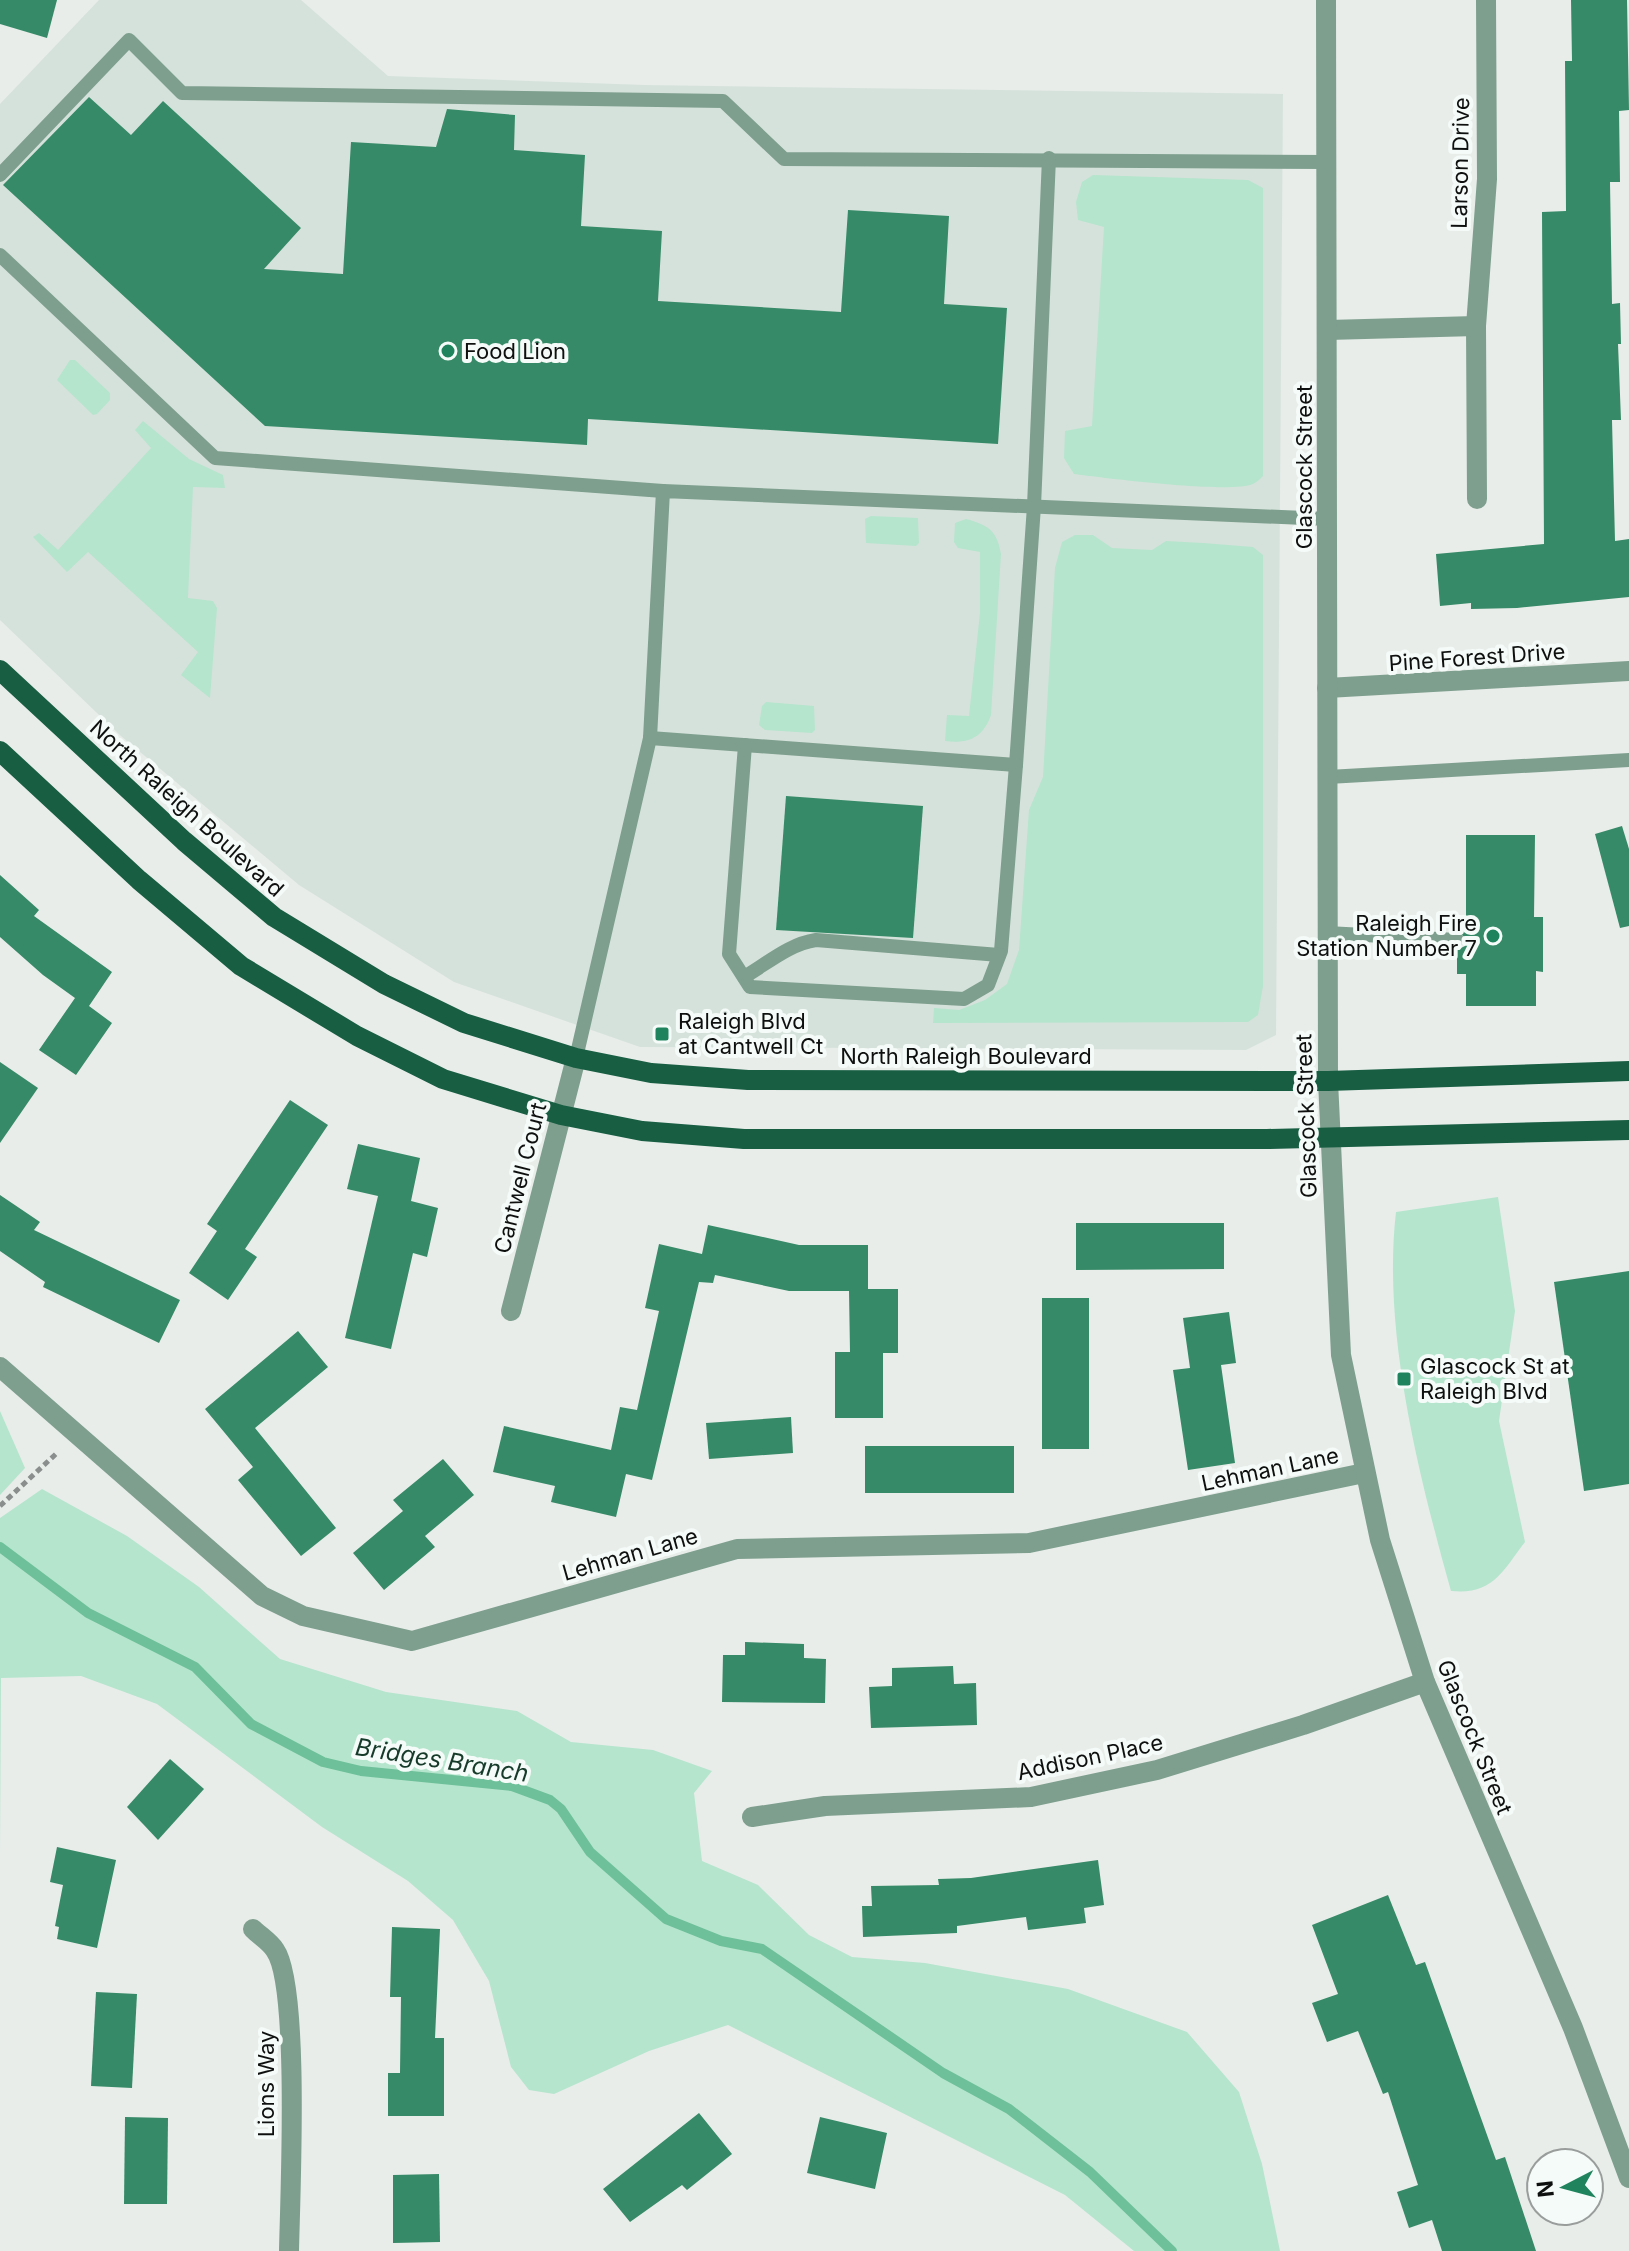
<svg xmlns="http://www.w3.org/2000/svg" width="1629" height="2251" viewBox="0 0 1629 2251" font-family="Inter,sans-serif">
  <rect width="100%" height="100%" fill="#e8edea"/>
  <!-- built -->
  <polygon fill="#d5e2db" points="99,0 301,0 388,76 645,85 1283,94 1276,1035 1246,1050 640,1047 454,982 299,885 121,736 0,620 0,104"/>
  <!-- green -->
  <g fill="#b5e5cd">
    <path d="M 1093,175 L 1248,180 L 1263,188 L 1263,476 C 1260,479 1257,482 1253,484 C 1230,494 1105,478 1074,474 L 1064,458 L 1065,431 L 1092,426 L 1104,227 L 1078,220 L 1076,202 L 1082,182 Z"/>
    <polygon points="70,360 75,360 110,393 110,400 97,414 93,415 57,380"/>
    <polygon points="143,421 189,459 223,475 225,488 193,487 188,598 213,601 217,608 210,698 181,675 198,652 88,552 67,572 33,537 39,533 58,550 151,448 135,430"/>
    <polygon points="871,516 918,518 919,543 916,546 866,543 865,519"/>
    <path d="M 966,519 C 988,525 997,530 1001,554 L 991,715 C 983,738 968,744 945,741 L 947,715 L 969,716 L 980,613 L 980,552 L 958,548 L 954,542 L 955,523 Z"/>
    <polygon points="1075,535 1093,535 1112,548 1152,550 1166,541 1203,543 1253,547 1263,555 1263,986 1258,1015 1248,1022 933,1023 934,1008 959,1010 985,1000 1007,984 1019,950 1029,810 1043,777 1055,568 1062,542"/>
    <polygon points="766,702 814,706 815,730 812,733 765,730 759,725 762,706"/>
    <path d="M 1498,1197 L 1515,1311 L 1499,1421 L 1525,1542 C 1502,1572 1493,1595 1451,1591 C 1419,1476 1382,1332 1396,1212 Z"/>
    <polygon points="0,1411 25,1468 0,1495"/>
    <polygon points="42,1489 127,1536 199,1587 280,1659 386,1692 517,1711 571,1742 653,1750 712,1771 694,1793 702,1861 758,1885 809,1935 852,1957 925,1963 1068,1989 1187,2032 1239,2092 1262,2164 1280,2251 1134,2251 1065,2195 728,2025 649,2051 554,2094 529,2090 511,2067 489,1981 453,1920 408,1881 322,1827 157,1704 81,1676 1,1678 0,1854 0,1518"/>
  </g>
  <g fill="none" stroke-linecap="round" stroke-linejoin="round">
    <!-- stream -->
    <polyline stroke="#6ec09a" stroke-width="10" points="0,1547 88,1613 195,1667 251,1724 323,1762 361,1771 512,1786 550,1800 561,1809 590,1852 666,1919 721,1941 762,1949 943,2073 1009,2109 1090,2172 1172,2251"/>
  </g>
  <!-- building -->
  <g fill="#368a67">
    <polygon points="0,0 57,0 47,38 0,24"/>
    <polygon points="1571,0 1627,0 1629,110 1619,111 1620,182 1610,182 1612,304 1620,303 1621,344 1618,344 1621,420 1612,420 1615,541 1629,539 1629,597 1517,608 1471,609 1471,603 1440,606 1436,554 1544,544 1542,212 1566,211 1565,61 1572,61"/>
    <polygon points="89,97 131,135 163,101 301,228 264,269 343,274 351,142 436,147 447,109 515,115 514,150 585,155 581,226 662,231 658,301 841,312 848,210 949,216 944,304 1007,308 998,444 588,419 587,445 265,426 3,185"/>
    <polygon points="786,796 923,806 913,938 776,930"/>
    <polygon points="1622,826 1629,849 1629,926 1620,928 1595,834"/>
    <polygon points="1466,835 1535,835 1534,917 1543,917 1543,972 1536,971 1536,1006 1466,1006 1466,974 1457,974 1457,950 1465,946 1467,940 1457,930 1457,918 1466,918"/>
    <polygon points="0,875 39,910 34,916 112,972 89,1006 112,1023 76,1075 39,1050 75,998 43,975 0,937"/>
    <polygon points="0,1062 38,1088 0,1143"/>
    <polygon points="290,1100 328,1125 245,1249 257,1257 228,1300 189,1273 217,1231 207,1224"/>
    <polygon points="358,1144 420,1158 411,1201 438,1208 427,1257 413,1253 391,1349 345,1338 378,1196 347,1189"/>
    <polygon points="0,1195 40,1222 34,1230 180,1300 159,1343 43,1287 45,1282 0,1251"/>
    <polygon points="1076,1223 1224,1223 1224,1269 1076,1270"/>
    <polygon points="708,1225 799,1245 868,1245 868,1289 898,1289 898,1353 883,1353 883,1418 835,1418 835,1352 850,1352 849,1291 789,1291 715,1275 713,1283 699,1282 652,1480 626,1474 616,1517 551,1502 555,1486 493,1472 504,1426 611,1450 620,1407 637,1410 659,1311 645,1308 659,1244 702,1254"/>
    <polygon points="1629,1271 1629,1484 1584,1491 1554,1282"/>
    <rect x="1042" y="1298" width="47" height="151"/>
    <polygon points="1229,1312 1236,1363 1221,1365 1235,1463 1188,1470 1173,1370 1190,1368 1183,1318"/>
    <polygon points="298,1331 328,1367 255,1428 336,1528 301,1556 238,1480 253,1467 205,1409"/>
    <polygon points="791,1417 793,1453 709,1459 706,1423"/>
    <rect x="865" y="1446" width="149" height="47"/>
    <polygon points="443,1459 474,1495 425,1536 435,1547 384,1590 353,1553 403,1511 393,1500"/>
    <polygon points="745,1642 804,1644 804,1658 826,1659 825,1703 722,1702 723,1655 745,1655"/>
    <polygon points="953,1666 954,1684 976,1683 977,1725 871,1728 869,1687 892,1686 892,1668"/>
    <polygon points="170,1759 204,1789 158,1840 127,1807"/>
    <polygon points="57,1847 116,1860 97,1948 57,1939 59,1927 55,1926 63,1885 50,1882"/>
    <polygon points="1098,1860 1104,1905 1084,1908 1086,1923 1028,1930 1026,1917 957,1926 957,1933 863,1937 862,1906 872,1906 871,1886 939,1885 938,1879 971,1878"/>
    <polygon points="1388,1895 1416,1965 1425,1962 1496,2160 1505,2157 1536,2251 1442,2251 1432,2220 1409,2228 1397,2192 1418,2185 1388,2092 1383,2094 1358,2031 1327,2042 1312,2003 1338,1994 1312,1925"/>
    <polygon points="392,1927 440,1929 435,2038 444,2038 444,2116 388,2116 388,2073 400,2073 401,1997 390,1997"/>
    <polygon points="96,1992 137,1994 132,2088 91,2086"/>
    <polygon points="699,2113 732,2154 687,2190 682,2185 630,2222 603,2189"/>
    <polygon points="125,2117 168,2118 167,2204 124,2204"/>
    <polygon points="820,2117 887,2133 875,2189 807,2173"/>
    <polygon points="439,2174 440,2242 393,2243 393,2175"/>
  </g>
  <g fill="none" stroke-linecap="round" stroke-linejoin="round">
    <!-- path -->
    <polyline stroke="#8a8e8c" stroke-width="5" stroke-dasharray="6 4" stroke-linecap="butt" points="0,1506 58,1452"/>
    <!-- service -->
    <g stroke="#7e9f8e" stroke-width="14">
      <polyline points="0,175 129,40 182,93 723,101 784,159 1327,162"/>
      <polyline points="0,255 215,458 663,491"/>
      <polyline points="650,738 1016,765 1034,506 1049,158"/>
      <polyline points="745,745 729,954 750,987 964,999 988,985 1001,951 1016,765"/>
      <polyline points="1328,777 1629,760"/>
      <polyline points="1327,933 1457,940"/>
      <path d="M 744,977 C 768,963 789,944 816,940 L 999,955"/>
      <polyline points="576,1058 650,738 663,491 1328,519"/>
    </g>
    <!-- minor -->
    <g stroke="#7e9f8e" stroke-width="20">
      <polyline points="1476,326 1477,499"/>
      <polyline points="1328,330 1476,326 1487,179 1486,0"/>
      <polyline points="1327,688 1629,671"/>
      <polyline points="511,1311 576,1058"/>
      <polyline points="0,1367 262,1596 303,1616 412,1641 737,1549 1029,1543 1364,1473"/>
      <polyline points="752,1817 825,1806 1031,1797 1157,1770 1303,1725 1425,1682"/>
      <path d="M 253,1929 C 260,1936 270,1942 275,1950 C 300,1985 290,2198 289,2251"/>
    </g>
    <!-- tertiary -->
    <polyline stroke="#7e9f8e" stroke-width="20" points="1326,0 1328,1081 1341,1355 1380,1540 1425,1682 1573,2028 1629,2178"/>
    <!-- primary -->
    <g stroke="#175e43" stroke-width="20">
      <polyline points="0,670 184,841 274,917 384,984 464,1023 576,1058 651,1073 748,1080 1328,1081 1629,1071"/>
      <polyline points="0,751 139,880 241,966 357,1036 443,1079 561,1115 642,1131 744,1139 1267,1139 1629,1130"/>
    </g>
  </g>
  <!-- markers -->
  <g fill="#1f845e" stroke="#f5fbf8" stroke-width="3">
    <circle cx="448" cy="351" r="8"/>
    <circle cx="1493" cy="936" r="8"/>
    <rect x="654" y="1026" width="16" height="16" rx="4"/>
    <rect x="1396" y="1371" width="16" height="16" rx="4"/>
  </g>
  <g text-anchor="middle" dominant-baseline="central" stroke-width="8" stroke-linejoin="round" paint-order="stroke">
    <!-- street labels -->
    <g font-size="22" fill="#0e100f" stroke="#f5fbf8">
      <text transform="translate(1460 163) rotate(-89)">Larson Drive</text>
      <text transform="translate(1304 467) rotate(-90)">Glascock Street</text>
      <text transform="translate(1477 657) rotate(-4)">Pine Forest Drive</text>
      <text transform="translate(187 808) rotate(42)">North Raleigh Boulevard</text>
      <text x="966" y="1056">North Raleigh Boulevard</text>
      <text transform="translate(1306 1116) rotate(-92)">Glascock Street</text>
      <text transform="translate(520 1178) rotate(-76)">Cantwell Court</text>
      <text transform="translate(1270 1469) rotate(-12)">Lehman Lane</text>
      <text transform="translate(630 1554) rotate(-16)">Lehman Lane</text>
      <text transform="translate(1475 1737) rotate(68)">Glascock Street</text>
      <text transform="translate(1090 1757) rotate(-12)">Addison Place</text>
      <text transform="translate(266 2084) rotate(-90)">Lions Way</text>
    </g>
    <!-- poi labels -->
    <g font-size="22" fill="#0e100f" stroke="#f5fbf8" text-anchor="start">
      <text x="464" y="351">Food Lion</text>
      <text x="1477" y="923" text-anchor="end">Raleigh Fire<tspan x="1477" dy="25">Station Number 7</tspan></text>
      <text x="678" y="1021">Raleigh Blvd<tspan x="678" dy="25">at Cantwell Ct</tspan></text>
      <text x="1420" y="1366">Glascock St at<tspan x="1420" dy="25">Raleigh Blvd</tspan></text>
    </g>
    <!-- water labels -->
    <g font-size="24" font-style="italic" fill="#163b2b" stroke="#f5fbf8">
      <text transform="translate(442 1760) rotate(9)">Bridges Branch</text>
    </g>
  </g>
  <!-- north arrow -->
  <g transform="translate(1565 2187) rotate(264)"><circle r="38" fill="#f5fbf8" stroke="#999d9b" stroke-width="2"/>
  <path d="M0-6L14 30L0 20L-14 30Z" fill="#1f845e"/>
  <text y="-12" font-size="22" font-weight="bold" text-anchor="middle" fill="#0e100f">N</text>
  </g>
</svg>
